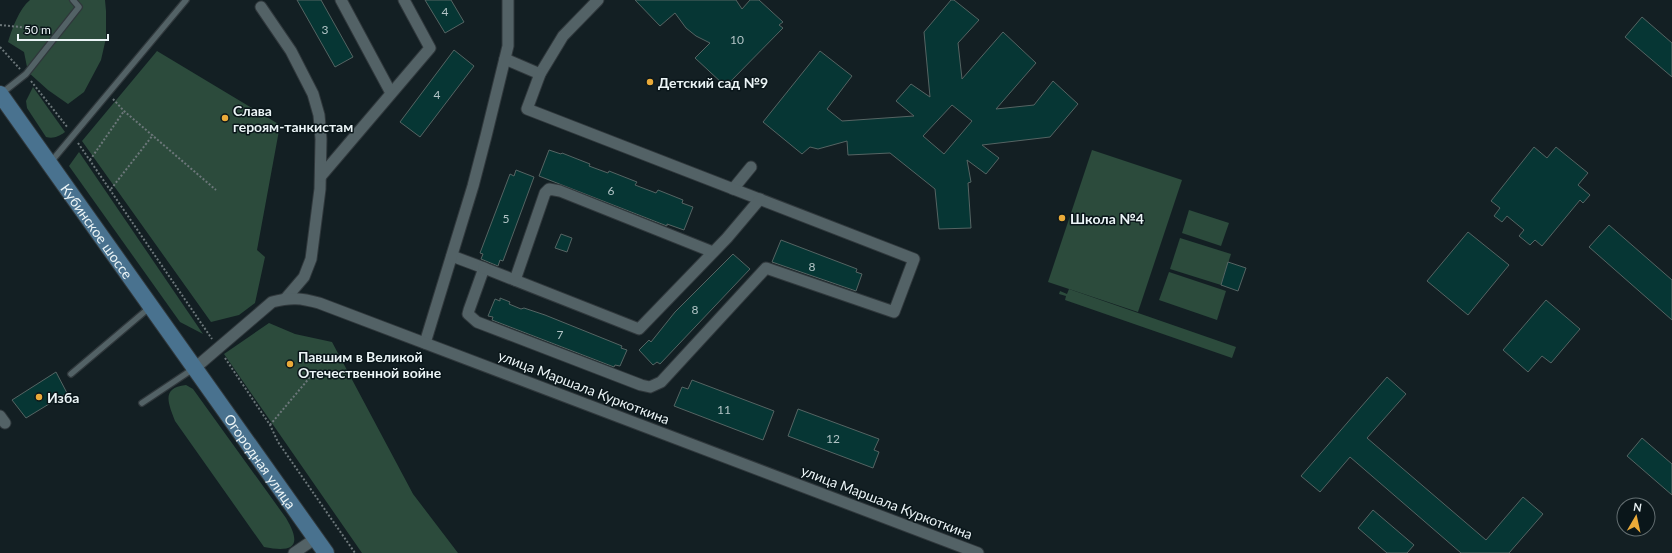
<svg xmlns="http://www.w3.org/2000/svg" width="1672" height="553" viewBox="0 0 1672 553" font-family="Lato,sans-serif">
  <rect width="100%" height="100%" fill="#131f23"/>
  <!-- green -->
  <g fill="#2c4b3c">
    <path d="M 30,0 L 105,0 L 106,11 L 106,38 L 101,60 L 84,92 L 68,104 L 48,90 L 28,72 L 24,52 L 8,42 C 12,29 19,9 30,0 Z"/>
    <polygon points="157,51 280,125 257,250 265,257 255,303 239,315 211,322 82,141"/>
    <path d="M 33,87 L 65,132 C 59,136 54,139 46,137 L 27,108 L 26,101 Z"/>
    <polygon points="1092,150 1182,180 1138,312 1048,282"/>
    <polygon points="79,152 203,334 180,322 69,166"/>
    <polygon points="1189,210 1229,223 1221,246 1182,233"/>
    <polygon points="1180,238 1231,254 1221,285 1170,269"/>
    <polygon points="1169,272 1226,291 1217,320 1159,300"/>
    <polygon points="1069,289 1236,347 1232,358 1065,300 1066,296 1059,294 1060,291 1067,294"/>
    <polygon points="269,323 295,334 332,342 413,494 458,553 362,553 224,354"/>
    <path d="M 186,385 L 193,389 L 286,518 C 302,545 295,553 264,547 L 175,421 C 169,404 160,388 186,385 Z"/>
  </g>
  <!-- building -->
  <g fill="#063634" stroke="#556463" fill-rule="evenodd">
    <polygon points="297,0 321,0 353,57 335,67"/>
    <polygon points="425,0 451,0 464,22 445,33"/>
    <polygon points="635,0 736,0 742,9 750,0 759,0 783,22 779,25 783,28 728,84 725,81 723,84 695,58 710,43 696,36 686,28 675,13 660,26"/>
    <path d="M 951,0 L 954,0 L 979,20 L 958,43 L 962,79 L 1003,32 L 1036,63 L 996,109 L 1034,105 L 1053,81 L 1078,104 L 1050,137 L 982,145 L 999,158 L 986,174 L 967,160 L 971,182 L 968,183 L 971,228 L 939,229 L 935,189 L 890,153 L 848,155 L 847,141 L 818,149 L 810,147 L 802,154 L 763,122 L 820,51 L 852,76 L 827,109 L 842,121 L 914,116 L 896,101 L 911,84 L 930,97 L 924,32 ZM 952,105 L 972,121 L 944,154 L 923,136 Z"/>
    <polygon points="1642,17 1672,43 1672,77 1625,37"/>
    <polygon points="454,50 474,66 420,137 400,122"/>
    <polygon points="1534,147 1547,158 1556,147 1588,173 1578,185 1590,195 1583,203 1580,200 1542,246 1535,240 1530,245 1519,236 1524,230 1507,216 1502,222 1494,216 1500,208 1491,201"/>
    <polygon points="549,150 561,154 562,153 590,164 589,166 608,173 609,171 637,182 635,185 656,193 658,190 683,200 682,203 693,207 684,230 667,224 667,226 539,176"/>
    <polygon points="516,170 534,177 503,261 500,260 498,266 481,259 483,254 480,253 510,174 514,176"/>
    <polygon points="1609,225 1672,280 1672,320 1589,247"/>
    <polygon points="1468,232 1509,265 1468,315 1427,281"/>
    <polygon points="561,234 572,238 567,252 555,248"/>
    <polygon points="781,240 857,269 856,272 862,274 856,291 772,262"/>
    <polygon points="733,254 750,269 660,364 657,362 653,365 639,350 649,340 651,342 675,312"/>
    <polygon points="1228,262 1246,268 1238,291 1221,285"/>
    <polygon points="500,298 510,302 509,304 521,309 524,308 545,315 622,346 621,348 627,350 620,366 615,365 614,367 492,320 493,317 488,316 495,299 500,301"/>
    <polygon points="1546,300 1580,329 1551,363 1542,356 1528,372 1503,350"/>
    <polygon points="56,372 67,393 26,418 12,400"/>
    <polygon points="1387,377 1406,394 1367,438 1486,540 1523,497 1543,514 1509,553 1461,553 1350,457 1320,492 1301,476"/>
    <polygon points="692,380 774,411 763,440 674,406 682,387 688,389"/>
    <polygon points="798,409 879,439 874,450 879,452 873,468 788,436"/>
    <polygon points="1642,438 1672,464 1672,495 1627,456"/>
    <polygon points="1373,510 1414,545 1407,553 1387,553 1358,528"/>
  </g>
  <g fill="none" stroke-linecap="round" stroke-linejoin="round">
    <defs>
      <g id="service">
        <polyline points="2,93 26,74 79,7 73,0"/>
        <polyline points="50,163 186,0"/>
        <polyline points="71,374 149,308"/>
        <polyline points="142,403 193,369"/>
      </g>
      <g id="minor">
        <polyline points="341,0 391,93"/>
        <polyline points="261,7 291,51 313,94 319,115 321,139 320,189 311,259 304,277 286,298"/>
        <polyline points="540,74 563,36 598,0"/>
        <polyline points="321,176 430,48 404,0"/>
        <polyline points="733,189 751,167"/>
        <polyline points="452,256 484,268 469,310 468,314 477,322 641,385 650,387 661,382 766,268 894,312 914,259 527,109 540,74 505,59"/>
        <polyline points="484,268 639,329 727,238 760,199"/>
        <polyline points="515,280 545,193 549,189 560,191 713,252"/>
        <polyline points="425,343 473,186 486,136 508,46 508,0"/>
        <path d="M 195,368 L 272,302 C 291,297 301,298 319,303 L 978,553"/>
        <polyline points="0,416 5,423"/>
        <polyline points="294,553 316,538"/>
      </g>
      <g id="secondary">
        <path id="s1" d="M 0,94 L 326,553"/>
      </g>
    </defs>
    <!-- service casing -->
    <use href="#service" stroke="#30383c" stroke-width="8"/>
    <!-- minor casing -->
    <use href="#minor" stroke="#30383c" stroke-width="13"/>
    <!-- secondary casing -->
    <use href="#secondary" stroke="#30383c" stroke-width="18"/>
    <!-- path -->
    <g stroke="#6c777a" stroke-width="2" stroke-dasharray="2 2" stroke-linecap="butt">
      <polyline points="0,25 50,30"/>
      <polyline points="0,47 20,69"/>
      <polyline points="31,81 68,128"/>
      <polyline points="113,99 124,111 216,190"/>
      <polyline points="78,143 212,339"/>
      <polyline points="90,160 124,111"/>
      <polyline points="111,189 153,135"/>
      <polyline points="225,358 270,425 278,442 355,553"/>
      <polyline points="270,425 316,370"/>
    </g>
    <!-- service -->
    <use href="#service" stroke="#536266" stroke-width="5.5"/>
    <!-- minor -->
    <use href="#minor" stroke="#536266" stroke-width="11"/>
    <!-- secondary -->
    <use href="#secondary" stroke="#49728f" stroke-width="16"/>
  </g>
  <!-- markers -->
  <g fill="#eaaa39" stroke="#0a161a" stroke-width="1.5">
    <circle cx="650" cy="82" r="4"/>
    <circle cx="225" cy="118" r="4"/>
    <circle cx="1062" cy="218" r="4"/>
    <circle cx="290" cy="364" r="4"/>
    <circle cx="39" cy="397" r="4"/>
  </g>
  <g text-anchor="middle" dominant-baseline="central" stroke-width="3" stroke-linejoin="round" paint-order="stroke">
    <!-- number labels -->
    <g font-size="12" fill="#b2c4c6">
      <text x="445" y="11">4</text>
      <text x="325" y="29">3</text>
      <text x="737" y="39">10</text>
      <text x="437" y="94">4</text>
      <text x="611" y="190">6</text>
      <text x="506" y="218">5</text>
      <text x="812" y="266">8</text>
      <text x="695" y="309">8</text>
      <text x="560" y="334">7</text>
      <text x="724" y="409">11</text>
      <text x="833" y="438">12</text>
    </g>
    <!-- poi labels -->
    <g font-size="14" font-weight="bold" fill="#ebf4f6" stroke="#0a161a" text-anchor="start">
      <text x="658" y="82">Детский сад №9</text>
      <text x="233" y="110">Слава<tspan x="233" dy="16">героям-танкистам</tspan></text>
      <text x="1070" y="218">Школа №4</text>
      <text x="298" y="356">Павшим в Великой<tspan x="298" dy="16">Отечественной войне</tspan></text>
      <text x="47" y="397">Изба</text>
    </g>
    <!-- street labels -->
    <g font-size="14" fill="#ebf4f6" stroke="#0a161a">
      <text stroke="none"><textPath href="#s1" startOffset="168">Кубинское шоссе</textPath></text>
      <text transform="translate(584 387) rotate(21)">улица Маршала Куркоткина</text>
      <text stroke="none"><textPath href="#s1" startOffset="450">Огородная улица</textPath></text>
      <text transform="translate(887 502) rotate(21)">улица Маршала Куркоткина</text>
    </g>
  </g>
  <!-- north arrow -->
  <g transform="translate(1636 517) rotate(9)"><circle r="19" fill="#0a161a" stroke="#646f72"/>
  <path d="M0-3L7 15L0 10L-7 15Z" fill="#eaaa39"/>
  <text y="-6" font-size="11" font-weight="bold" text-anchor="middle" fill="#ebf4f6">N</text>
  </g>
  <!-- scale -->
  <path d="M18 34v6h90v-6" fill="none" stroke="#ebf4f6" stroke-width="2"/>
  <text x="24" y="34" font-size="12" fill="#ebf4f6" stroke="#0a161a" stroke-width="3" paint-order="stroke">50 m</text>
</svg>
